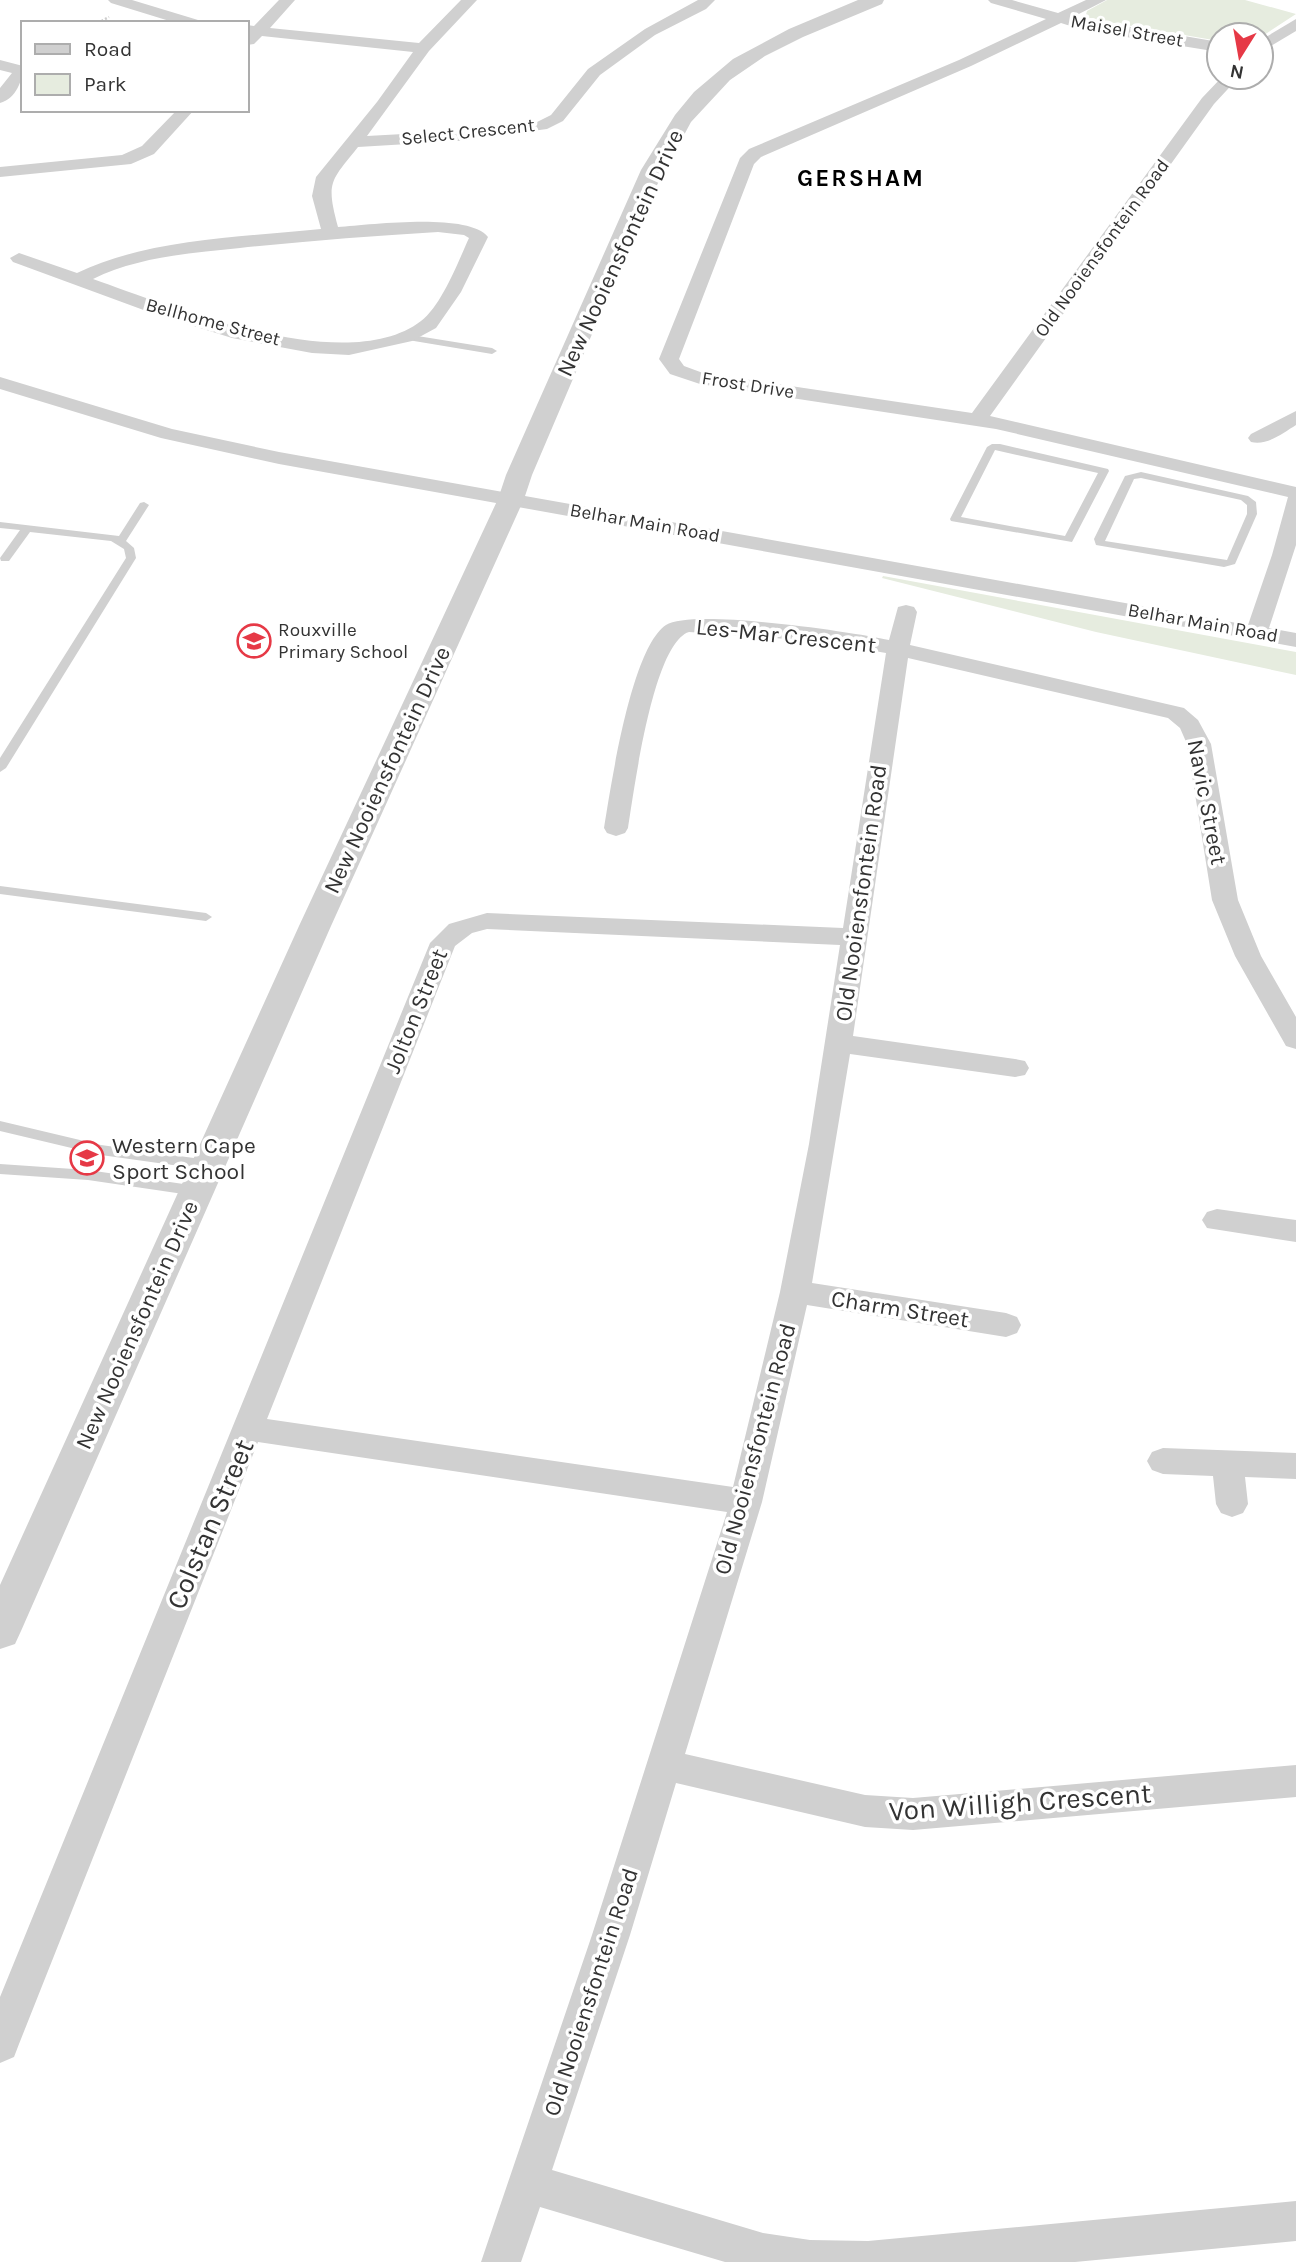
<svg xmlns="http://www.w3.org/2000/svg" width="1296" height="2262" viewBox="0 0 1296 2262" font-family="Karla,sans-serif">
  <rect width="100%" height="100%" fill="#fff"/>
  <!-- green -->
  <g fill="#e6ecdf">
    <polygon points="1107,0 1245,0 1296,14 1261,37 1219,35 1219,41 1085,18 1087,11"/>
    <polygon points="883,576 1296,652 1296,675 1096,632 882,578"/>
  </g>
  <g fill="none" stroke-linecap="round" stroke-linejoin="round">
    <!-- path -->
    <polyline stroke="#cdcdcd" stroke-width="2.5" stroke-dasharray="2 2" stroke-linecap="butt" points="98,23 109,17"/>
    <!-- service -->
    <g fill="#d0d0d0" fill-rule="evenodd">
      <polygon points="405,334 492,348 497,351 492,354 402,339 402,335"/>
      <path d="M 1000,444 L 1108,469 L 1109,471 L 1072,542 L 951,521 L 950,519 L 987,447 L 992,444 ZM 995,450 L 1098,473 L 1065,536 L 961,517 Z"/>
      <path d="M 1141,472 L 1248,496 L 1256,502 L 1257,514 L 1235,564 L 1224,567 L 1096,545 L 1094,539 L 1125,476 ZM 1141,478 L 1241,500 L 1247,505 L 1247,514 L 1227,560 L 1105,541 L 1134,479 Z"/>
      <polygon points="144,502 149,505 126,541 134,548 136,558 6,768 0,772 0,758 126,558 124,549 111,541 30,532 9,561 1,561 0,558 20,530 0,528 0,522 119,536 140,503"/>
      <polygon points="0,886 206,913 212,917 206,921 0,894"/>
      <polygon points="0,1121 101,1145 208,1160 215,1165 208,1170 101,1155 0,1131"/>
      <polygon points="0,1164 88,1170 197,1186 204,1191 197,1196 88,1180 0,1174"/>
    </g>
    <!-- minor -->
    <g fill="#d0d0d0" fill-rule="evenodd">
      <polygon points="108,0 132,0 198,20 200,23 176,23 111,3"/>
      <path d="M 279,0 L 295,0 L 270,28 L 419,43 L 461,0 L 477,0 L 429,51 L 367,136 L 458,131 L 537,122 L 551,115 L 588,69 L 645,29 L 698,0 L 715,0 L 706,9 L 655,35 L 600,75 L 563,121 L 547,129 L 458,141 L 358,147 C 330,182 326,182 338,227 C 371,225 468,212 488,237 L 461,292 L 436,328 L 412,341 L 349,355 L 312,353 L 232,338 L 149,312 L 13,262 L 10,258 L 19,253 L 77,273 C 146,239 245,237 321,229 L 312,196 L 316,177 L 377,102 L 413,52 L 262,36 L 254,44 L 247,45 L 247,25 L 254,26 ZM 438,232 L 464,235 L 469,238 C 458,262 442,305 421,321 C 347,378 172,307 93,279 C 137,257 191,253 240,248 C 306,241 372,236 438,232 Z"/>
      <polygon points="988,0 1012,0 1058,13 1086,0 1106,0 1073,17 1219,42 1219,52 1083,30 1061,23 971,66 761,157 754,164 679,359 684,366 703,373 972,413 1202,98 1222,77 1239,77 1214,104 990,416 1296,487 1296,545 1269,628 1296,633 1296,647 279,464 161,438 0,389 0,377 172,429 279,452 1248,625 1272,555 1288,497 996,429 700,384 670,374 659,359 740,158 749,149 959,60 1046,19 991,3"/>
      <polygon points="1296,19 1296,31 1261,52 1261,40"/>
      <path d="M 0,60 L 23,66 C 23,80 16,99 0,103 L 0,88 L 12,73 L 0,70 Z"/>
      <polygon points="177,110 194,110 154,154 131,164 0,177 0,167 122,155 142,146"/>
      <path d="M 1296,411 L 1296,425 C 1283,433 1267,446 1251,442 L 1248,438 L 1251,434 Z"/>
      <path d="M 906,605 L 914,607 L 917,612 L 910,645 L 1184,708 L 1198,720 L 1211,744 L 1238,900 L 1261,956 L 1296,1017 L 1296,1049 L 1286,1046 L 1235,956 L 1212,900 L 1187,744 L 1180,728 L 1168,718 L 908,658 L 853,1036 L 1015,1059 L 1025,1061 L 1029,1068 L 1025,1075 L 1015,1077 L 850,1054 L 812,1283 L 1006,1313 L 1017,1317 L 1021,1325 L 1017,1333 L 1006,1337 L 807,1305 L 762,1502 L 685,1754 L 865,1795 L 913,1798 L 1296,1765 L 1296,1797 L 913,1830 L 865,1827 L 676,1783 L 630,1935 L 552,2170 L 763,2233 L 810,2240 L 868,2241 L 1296,2201 L 1296,2241 L 1075,2262 L 725,2262 L 540,2207 L 521,2262 L 481,2262 L 592,1935 L 727,1512 L 258,1442 L 19,2044 L 14,2057 L 0,2063 L 0,1997 L 430,943 L 449,924 L 487,913 L 843,928 L 886,653 L 816,641 L 689,632 C 653,643 634,791 628,828 L 625,833 L 616,836 L 607,833 L 604,828 C 611,786 631,648 666,625 C 692,608 853,632 889,640 L 898,607 ZM 487,929 L 840,945 L 809,1144 L 780,1292 L 733,1487 L 267,1419 L 455,946 L 472,933 Z"/>
      <polygon points="1217,1209 1296,1220 1296,1242 1207,1228 1202,1220 1207,1212"/>
      <polygon points="1163,1448 1296,1453 1296,1479 1245,1477 1248,1504 1243,1513 1232,1517 1221,1513 1216,1504 1213,1476 1163,1474 1152,1470 1147,1461 1152,1452"/>
    </g>
    <!-- tertiary -->
    <polygon fill="#d0d0d0" fill-rule="evenodd" points="858,0 884,0 882,4 803,37 765,56 730,80 691,122 650,198 532,475 524,499 331,926 21,1631 15,1644 0,1649 0,1585 299,926 498,499 506,475 641,170 675,115 694,92 733,59 789,29"/>
  </g>
  <!-- icons -->
  <defs>
    <symbol id="school-ring" viewBox="-11 -11 22 22"><circle r="9.5" fill="#fff" stroke="#e63946" stroke-width="1.5"/><path d="M0-5L7-2L0 1L-7-2ZM-4 1L0 2.5L4 1V4Q0 6-4 4Z" fill="#e63946"/></symbol>
  </defs>
  <g fill-rule="evenodd">
    <use href="#school-ring" x="235" y="622" width="38" height="38"/>
    <use href="#school-ring" x="68" y="1139" width="38" height="38"/>
  </g>
  <g text-anchor="middle" dominant-baseline="central" stroke-width="7" stroke-linejoin="round" paint-order="stroke">
    <!-- far-street labels -->
    <g font-size="19" fill="#333" stroke="#fff">
      <text transform="translate(1127 31) rotate(10)">Maisel Street</text>
      <text transform="translate(468 132) rotate(-6)">Select Crescent</text>
      <text transform="translate(1102 248) rotate(-54)">Old Nooiensfontein Road</text>
      <text transform="translate(213 322) rotate(15)">Bellhome Street</text>
      <text transform="translate(748 385) rotate(9)">Frost Drive</text>
      <text transform="translate(645 523) rotate(10)">Belhar Main Road</text>
      <text transform="translate(1203 623) rotate(10)">Belhar Main Road</text>
    </g>
    <!-- far-poi labels -->
    <g font-size="19" fill="#333" stroke="#fff" text-anchor="start">
      <text x="278" y="630">Rouxville<tspan x="278" dy="22">Primary School</tspan></text>
    </g>
    <!-- street labels -->
    <g font-size="23" fill="#333" stroke="#fff">
      <text transform="translate(620 253) rotate(-65)">New Nooiensfontein Drive</text>
      <text transform="translate(786 636) rotate(6)">Les-Mar Crescent</text>
      <text transform="translate(387 770) rotate(-65)">New Nooiensfontein Drive</text>
      <text transform="translate(1207 802) rotate(79)">Navic Street</text>
      <text transform="translate(861 893) rotate(-82)">Old Nooiensfontein Road</text>
      <text transform="translate(416 1011) rotate(-68)">Jolton Street</text>
      <text transform="translate(900 1309) rotate(9)">Charm Street</text>
      <text transform="translate(137 1325) rotate(-66)">New Nooiensfontein Drive</text>
      <text transform="translate(755 1449) rotate(-75)">Old Nooiensfontein Road</text>
      <text transform="translate(591 1992) rotate(-72)">Old Nooiensfontein Road</text>
    </g>
    <!-- poi labels -->
    <g font-size="23" fill="#333" stroke="#fff" text-anchor="start">
      <text x="112" y="1145">Western Cape<tspan x="112" dy="26">Sport School</tspan></text>
    </g>
    <!-- far-district labels -->
    <g font-size="24" font-weight="bold" letter-spacing="2" fill="#000" stroke="#fff">
      <text x="861" y="178">GERSHAM</text>
    </g>
    <!-- near-street labels -->
    <g font-size="28" fill="#333" stroke="#fff">
      <text transform="translate(210 1524) rotate(-67)">Colstan Street</text>
      <text transform="translate(1020 1802) rotate(-4)">Von Willigh Crescent</text>
    </g>
  </g>
  <!-- legend -->
  <rect x="21" y="21" width="228" height="91" fill="#ffffff" stroke="#adadad" stroke-width="2"/>
  <rect x="35" y="44" width="35" height="10" fill="#d0d0d0" stroke="#adadad" stroke-width="2"/>
  <text x="84" y="56" font-size="21" fill="#333333">Road</text>
  <rect x="35" y="74" width="35" height="21" fill="#e6ecdf" stroke="#adadad" stroke-width="2"/>
  <text x="84" y="91" font-size="21" fill="#333333">Park</text>
  <!-- north arrow -->
  <g transform="translate(1240 56) rotate(191)"><circle r="33" fill="#ffffff" stroke="#adadad" stroke-width="2"/>
  <path d="M0-5L12 26L0 18L-12 26Z" fill="#e63946"/>
  <text y="-10" font-size="19" font-weight="bold" text-anchor="middle" fill="#333333">N</text>
  </g>
</svg>
